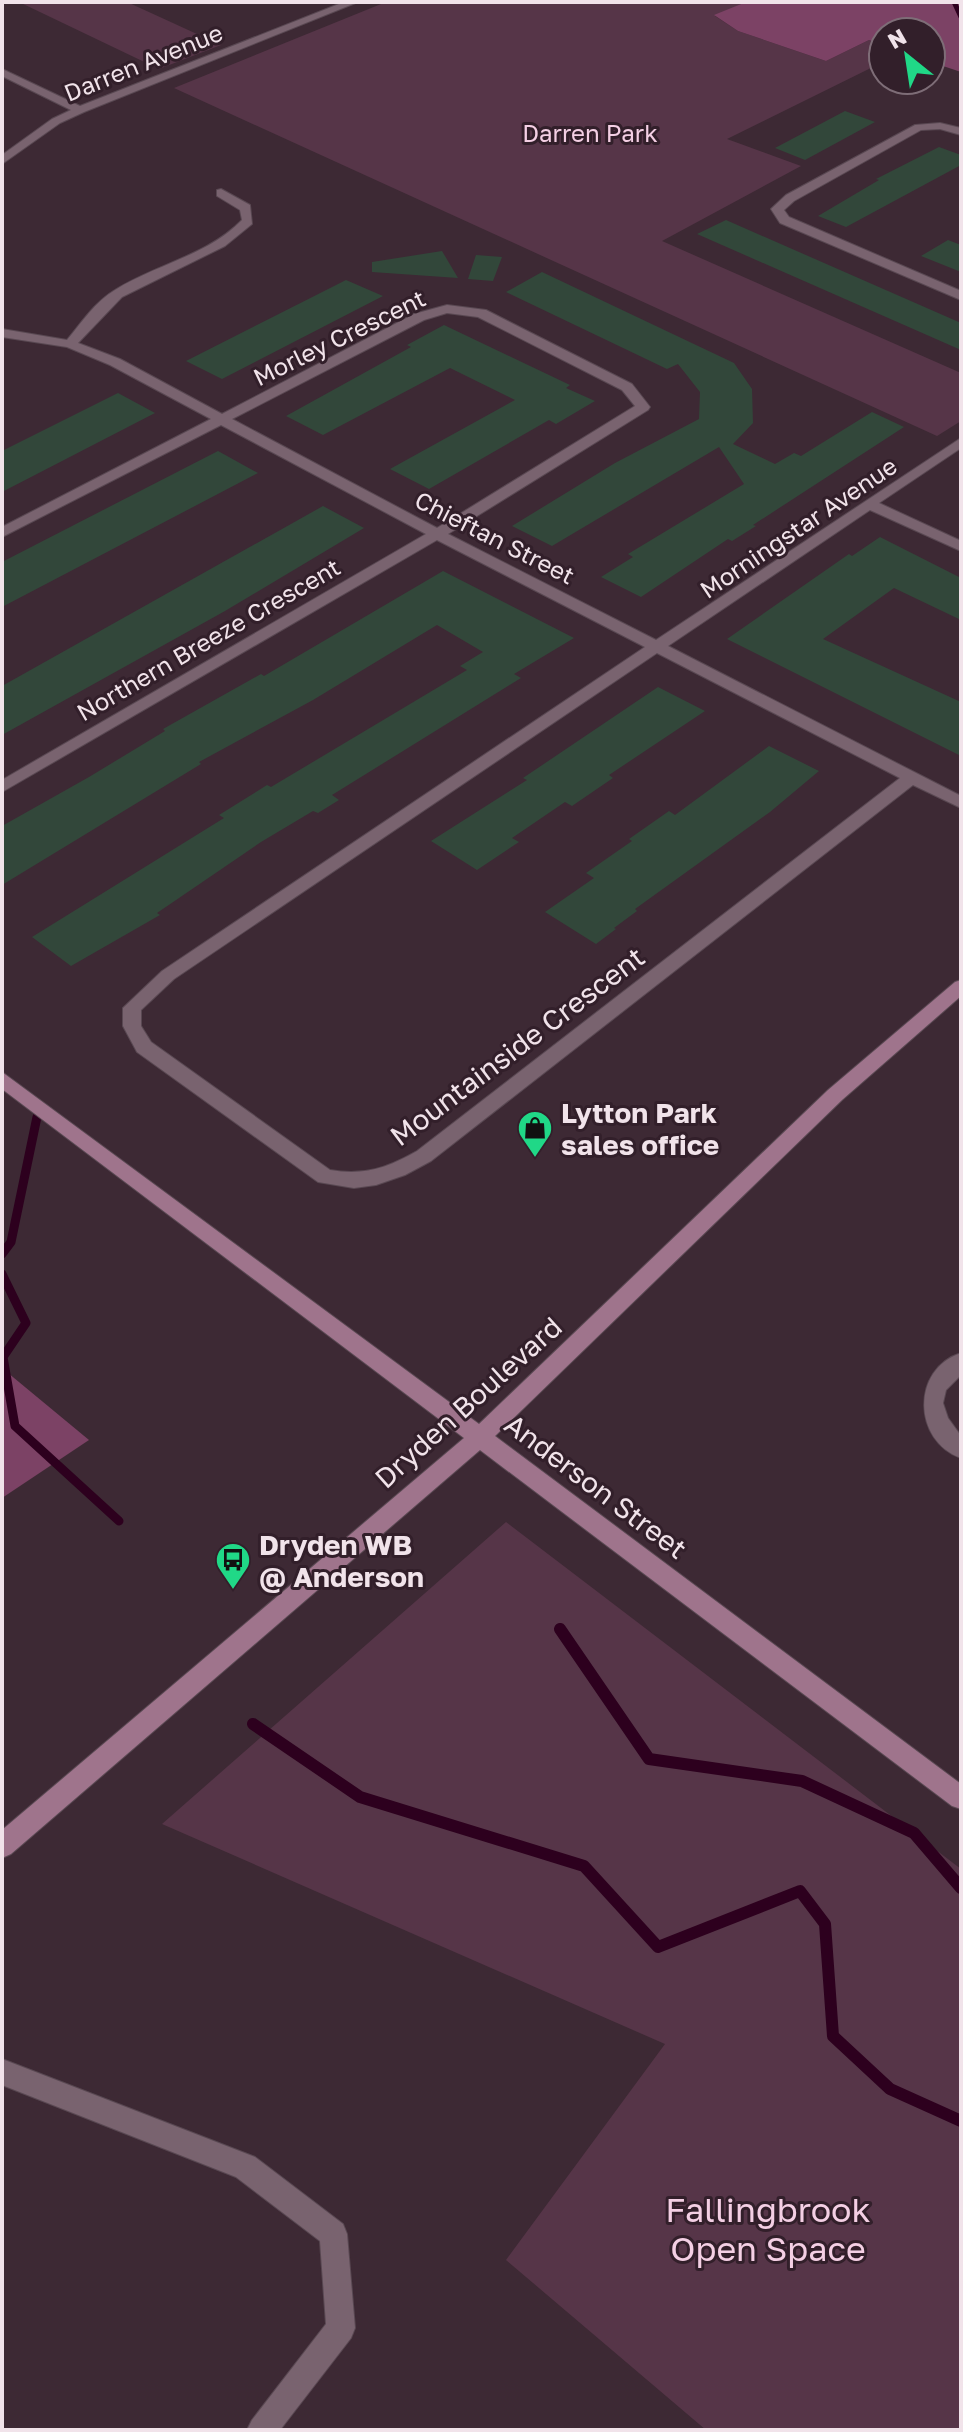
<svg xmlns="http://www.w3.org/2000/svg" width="963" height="2432" viewBox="0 0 963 2432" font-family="'Golos Text',sans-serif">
  <rect width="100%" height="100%" fill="#3d2934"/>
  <!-- green -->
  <g fill="#563548">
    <polygon points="19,2 127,2 221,45 159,69"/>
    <polygon points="386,2 746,2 715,16 738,31 826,61 869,40 883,45 883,62 727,139 801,166 662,241 961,373 961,421 937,436 174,88"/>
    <polygon points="506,1522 961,1869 961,2430 706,2430 506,2260 665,2044 162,1824"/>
  </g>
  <!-- forest -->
  <g fill="#7c4265">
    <polygon points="746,2 961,2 961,72 931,62 931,32 883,32 883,45 869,40 826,61 738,31 714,15"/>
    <polygon points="2,1368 89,1440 2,1498"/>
  </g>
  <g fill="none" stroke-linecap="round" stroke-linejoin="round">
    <!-- stream-far2 -->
    <polyline stroke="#2d001e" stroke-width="5" points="954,2 961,17"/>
    <!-- stream-far1 -->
    <g stroke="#2d001e" stroke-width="9">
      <polyline points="2,1254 11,1242 37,1117"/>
      <polyline points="2,1274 26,1323 3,1357 15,1426 119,1521"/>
    </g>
    <!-- stream -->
    <g stroke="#2d001e" stroke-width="12">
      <polyline points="560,1629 649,1759 802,1781 914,1833 961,1888"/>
      <polyline points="253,1724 360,1797 584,1866 658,1947 800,1891 825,1924 833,2036 890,2089 961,2121"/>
    </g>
  </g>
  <!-- building -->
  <g fill="#32473a">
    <polygon points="845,111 875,122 805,160 775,148"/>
    <polygon points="939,147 961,155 961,165 846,227 818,216 879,180 876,179"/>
    <polygon points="726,220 961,323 961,350 697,234"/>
    <polygon points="948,240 961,245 961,272 921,256"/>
    <polygon points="442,251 458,278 372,272 372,262"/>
    <polygon points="476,255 502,257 493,281 468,279"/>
    <polygon points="542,272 734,363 752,389 753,423 733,444 775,464 794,453 801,456 872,412 904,427 753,525 756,526 732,541 728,539 641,597 601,577 633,557 628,554 744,484 719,447 552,546 512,526 615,463 699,419 700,392 678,364 667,369 506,292"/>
    <polygon points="346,280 383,296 222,379 186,361"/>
    <polygon points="444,325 570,385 566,388 595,401 556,424 549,420 429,489 390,469 515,400 450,368 323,435 286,416 411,347 407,345"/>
    <polygon points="118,393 155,413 2,492 2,451"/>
    <polygon points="218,451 258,473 2,607 2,562"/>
    <polygon points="323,506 364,528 225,611 2,735 2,686"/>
    <polygon points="880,537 961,578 961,620 894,588 823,639 961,702 961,756 727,639 849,554 852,556"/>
    <polygon points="443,571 574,638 514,674 521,678 332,795 339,800 318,813 313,811 261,842 157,913 160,915 71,966 32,937 224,818 219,815 267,785 271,787 467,670 460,666 483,652 437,625 313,700 199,762 201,764 2,885 2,826 89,777 165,731 163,729 261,674 264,676"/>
    <polygon points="658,687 705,711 609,775 613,778 572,806 565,802 512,838 519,842 477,870 431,841 527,780 523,778"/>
    <polygon points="769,746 819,771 770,812 635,909 637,911 614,928 616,929 596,944 545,912 594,878 586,873 632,841 629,839 669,811 675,815"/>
  </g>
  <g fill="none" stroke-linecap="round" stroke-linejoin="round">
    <defs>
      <g id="street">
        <polygon points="344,2 358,2 84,112 60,123 2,164 2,155 52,119 71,110 2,76 2,69 80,106"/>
        <polygon points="940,123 961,128 961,135 940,129 921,130 794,201 784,210 789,217 961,291 961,300 780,223 771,209 786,195 915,125"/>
        <path d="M 221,189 L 250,205 L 252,224 L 225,246 L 122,297 L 78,343 L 120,359 L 222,414 L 414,314 L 447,305 L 486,310 L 632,384 L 650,407 L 648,410 L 448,534 L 656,640 L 961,438 L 961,448 L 879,503 L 961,541 L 961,551 L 870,510 L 668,646 L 961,796 L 961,808 L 913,785 L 431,1161 L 405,1175 L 376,1185 L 354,1188 L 318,1182 L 137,1052 L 123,1026 L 123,1008 L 162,971 L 645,647 L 437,540 L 2,792 L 2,780 L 426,534 L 221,425 L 2,537 L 2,527 L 211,419 L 110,365 L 67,347 L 2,337 L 2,329 L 67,340 C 82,322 95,302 115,290 C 156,264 207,256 242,220 L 240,210 L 217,196 L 217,190 ZM 447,313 L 478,317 L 622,390 L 635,406 L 437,528 L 232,419 L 424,320 ZM 657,653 L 900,778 L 417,1151 C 387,1168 364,1176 330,1170 L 151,1042 L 141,1026 L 141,1010 L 174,979 Z"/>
        <path d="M 961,1353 L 961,1375 L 946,1390 L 943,1403 L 948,1418 L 961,1436 L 961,1458 C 913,1441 911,1369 961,1353 Z"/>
        <polygon points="2,2059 255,2157 343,2224 347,2234 355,2328 351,2338 280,2430 247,2430 252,2420 326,2324 320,2241 236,2177 2,2085"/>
      </g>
      <polygon id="secondary" points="961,980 961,996 842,1100 495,1436 961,1784 961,1809 952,1806 480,1450 11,1854 2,1858 2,1830 464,1438 2,1089 2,1072 479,1424 828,1090 955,982"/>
    </defs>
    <!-- street casing -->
    <use href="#street" stroke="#594852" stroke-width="2"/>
    <!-- secondary casing -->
    <use href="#secondary" stroke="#594852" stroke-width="2"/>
    <!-- street -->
    <use href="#street" fill="#79636f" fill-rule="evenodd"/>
    <!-- secondary -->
    <use href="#secondary" fill="#9f748c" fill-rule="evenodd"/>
  </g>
  <!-- icons -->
  <defs>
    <symbol id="shop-pin" viewBox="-11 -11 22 30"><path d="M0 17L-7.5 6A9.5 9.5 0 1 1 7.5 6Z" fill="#20d887" stroke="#321f2a"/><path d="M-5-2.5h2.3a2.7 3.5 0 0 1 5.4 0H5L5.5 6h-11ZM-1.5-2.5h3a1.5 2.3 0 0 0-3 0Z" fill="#111"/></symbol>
    <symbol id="bus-pin" viewBox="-11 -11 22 30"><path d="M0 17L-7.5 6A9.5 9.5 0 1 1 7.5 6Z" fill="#20d887" stroke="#321f2a"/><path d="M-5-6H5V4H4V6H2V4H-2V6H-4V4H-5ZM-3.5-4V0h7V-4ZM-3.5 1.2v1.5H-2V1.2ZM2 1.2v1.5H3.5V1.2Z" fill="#111"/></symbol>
  </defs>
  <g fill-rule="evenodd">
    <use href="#shop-pin" x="515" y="1108" width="40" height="54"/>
    <use href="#bus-pin" x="213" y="1540" width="40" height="54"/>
  </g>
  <g text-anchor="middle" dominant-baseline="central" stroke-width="6" stroke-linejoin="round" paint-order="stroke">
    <!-- far-street labels -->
    <g font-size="24" fill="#f1e3ea" stroke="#321f2a">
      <text transform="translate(143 62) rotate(-22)">Darren Avenue</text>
      <text transform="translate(339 337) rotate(-26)">Morley Crescent</text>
      <text transform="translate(798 527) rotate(-34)">Morningstar Avenue</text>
      <text transform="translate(495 537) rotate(27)">Chieftan Street</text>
      <text transform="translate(208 639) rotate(-30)">Northern Breeze Crescent</text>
    </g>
    <!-- far-park labels -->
    <g font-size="24" fill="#f4cfe4" stroke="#321f2a">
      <text x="590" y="132">Darren Park</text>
    </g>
    <!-- street labels -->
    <g font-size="28" fill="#f1e3ea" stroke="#321f2a">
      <text transform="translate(517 1046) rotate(-37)">Mountainside Crescent</text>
      <text transform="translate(468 1402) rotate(-42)">Dryden Boulevard</text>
      <text transform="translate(596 1486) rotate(37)">Anderson Street</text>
    </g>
    <!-- poi labels -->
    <g font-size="28" font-weight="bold" fill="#f1e3ea" stroke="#321f2a" text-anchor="start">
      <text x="561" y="1112">Lytton Park<tspan x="561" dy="32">sales office</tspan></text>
      <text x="259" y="1544">Dryden WB<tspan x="259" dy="32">@ Anderson</tspan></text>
    </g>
    <!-- near-park labels -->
    <g font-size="34" fill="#f4cfe4" stroke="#321f2a">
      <text x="768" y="2209">Fallingbrook<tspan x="768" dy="39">Open Space</tspan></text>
    </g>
  </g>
  <!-- border -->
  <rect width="963" height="2432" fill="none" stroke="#f1e3ea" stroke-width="8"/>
  <!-- north arrow -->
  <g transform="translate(907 56) rotate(330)"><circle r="38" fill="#321f2a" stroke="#7e6d77" stroke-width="2"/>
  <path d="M0-6L14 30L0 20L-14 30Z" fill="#20d887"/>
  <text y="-12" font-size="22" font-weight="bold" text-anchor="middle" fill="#f1e3ea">N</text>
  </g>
</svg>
